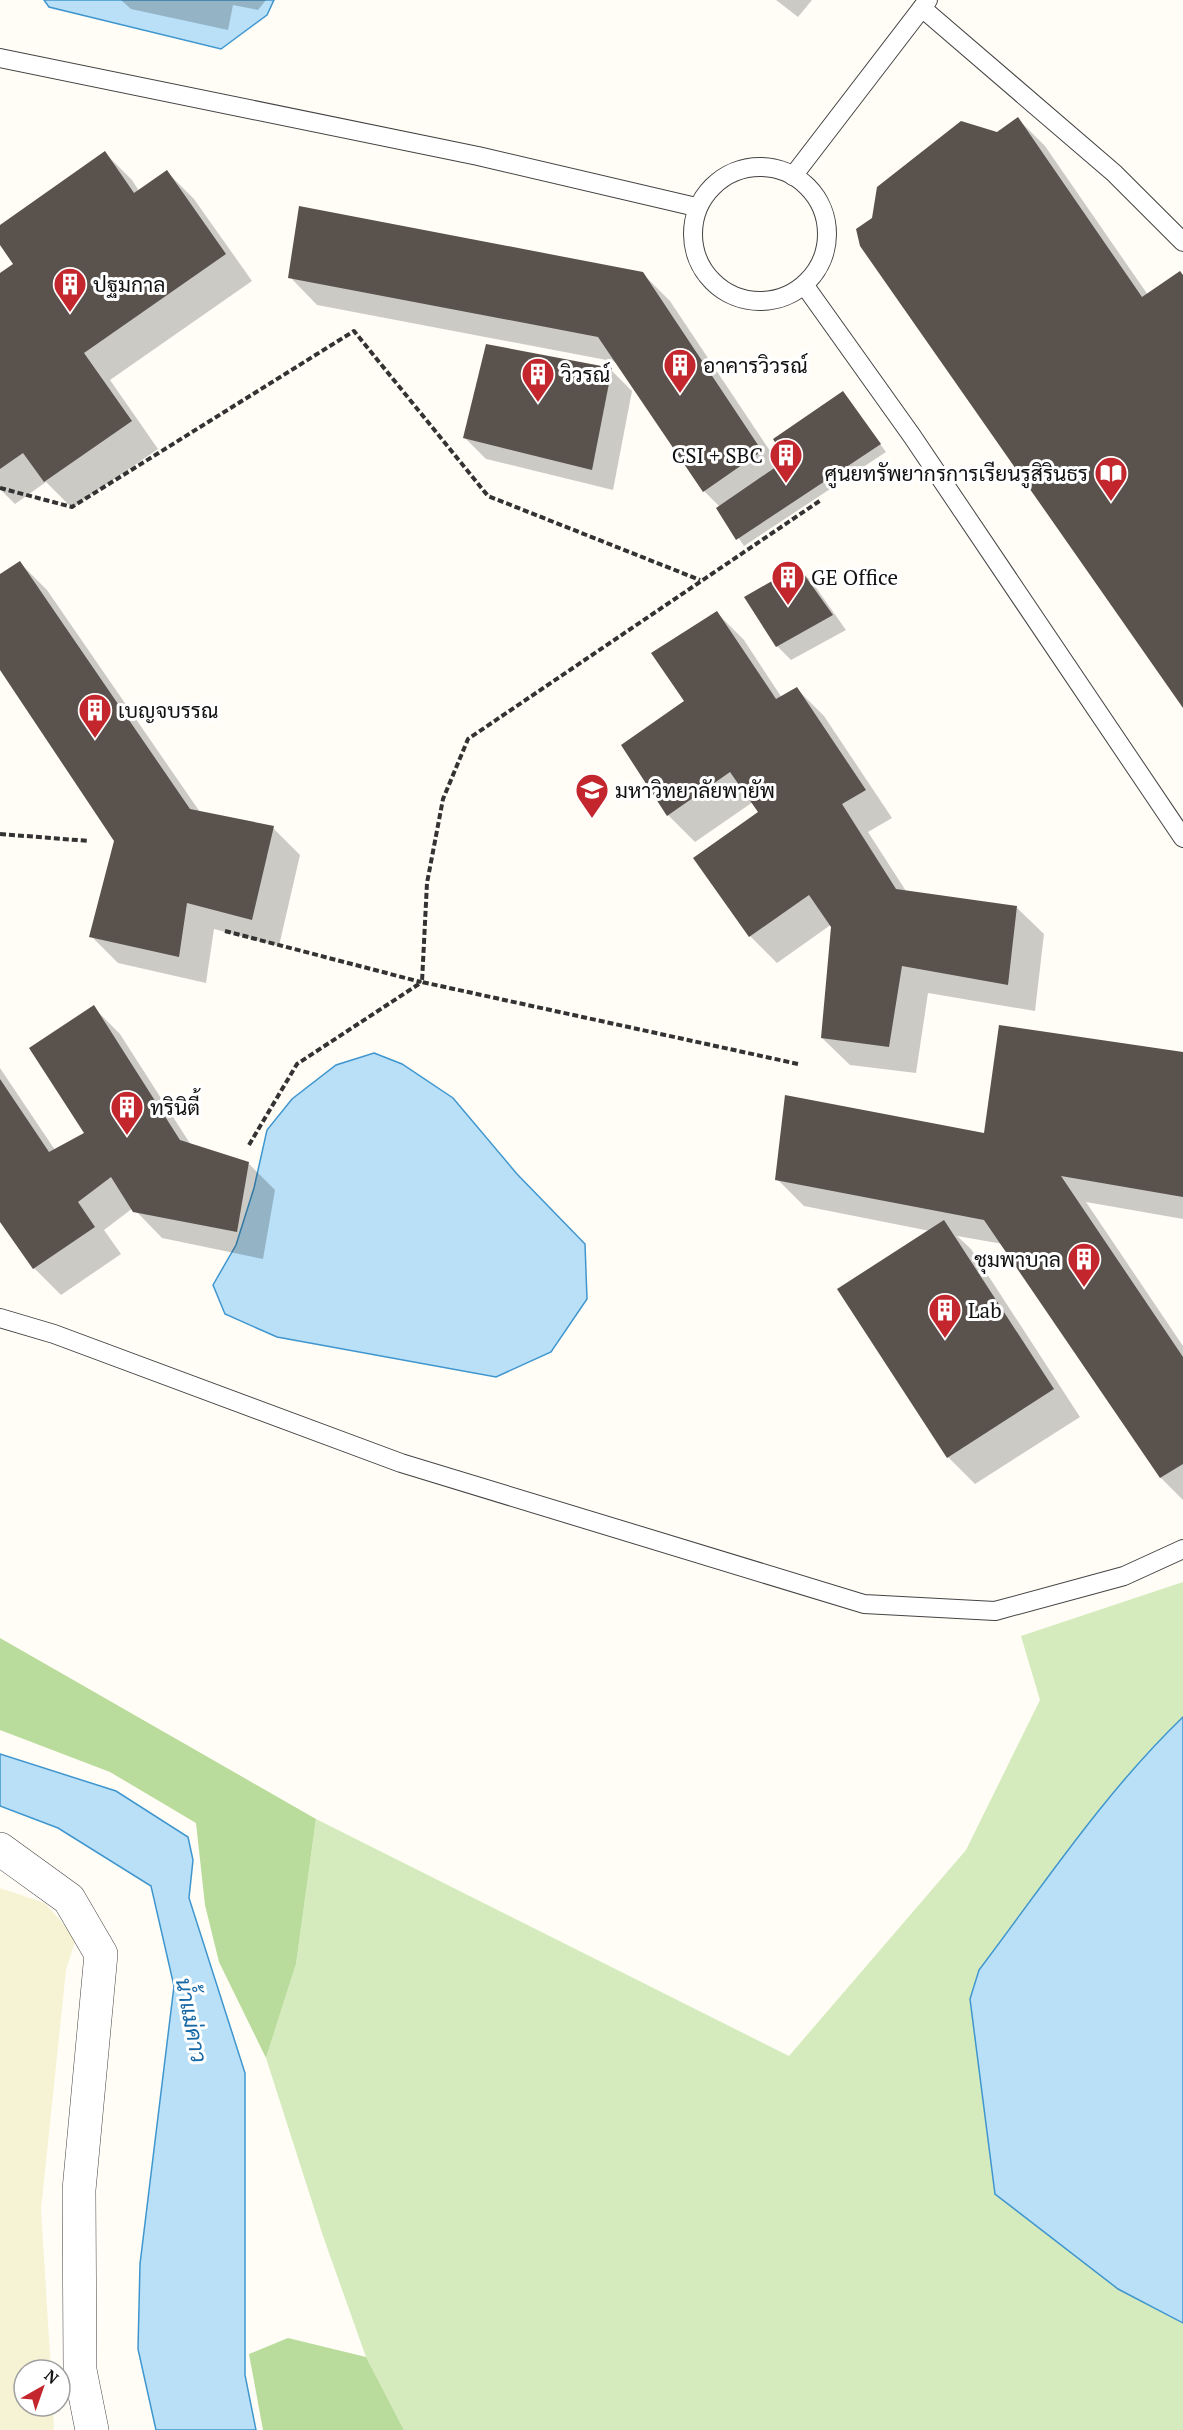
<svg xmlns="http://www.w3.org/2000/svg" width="1183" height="2430" viewBox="0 0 1183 2430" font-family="'PT Serif',Sarabun,serif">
  <rect width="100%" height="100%" fill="#fffdf5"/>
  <!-- farmland -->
  <polygon fill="#f6f3d4" points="0,1888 45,1903 76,1939 66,1970 41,2210 51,2370 24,2370 24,2406 53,2406 54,2430 0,2430"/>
  <!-- green -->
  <path fill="#d5ebbd" d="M 1183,1582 L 1183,1717 C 1105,1792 1044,1884 979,1970 L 970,1999 L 1118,2289 L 1183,2323 L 1183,2430 L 404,2430 L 366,2357 L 323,2236 L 266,2058 L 296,1964 L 316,1819 L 789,2056 L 966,1850 L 1040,1700 L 1021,1636 Z"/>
  <!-- forest -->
  <g fill="#b9dc9c">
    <polygon points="0,1638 316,1819 296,1964 266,2058 219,1962 205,1905 196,1823 110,1772 0,1730"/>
    <polygon points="288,2338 366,2357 404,2430 263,2430 249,2354"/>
  </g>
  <!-- water -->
  <g fill="#b9e0f7" stroke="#3f96cf" stroke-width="1.5">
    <polygon points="44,0 274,0 267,15 221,49 49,7"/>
    <polygon points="374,1053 402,1064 453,1098 517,1174 585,1244 587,1299 551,1352 496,1377 277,1337 225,1314 213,1285 236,1245 254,1188 267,1130 292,1099 336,1065"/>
    <path d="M 1183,1717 L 1183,2323 L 1118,2289 L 995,2194 L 970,1999 L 979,1970 C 1044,1884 1105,1792 1183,1717 Z"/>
    <polygon points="0,1754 116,1791 188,1837 193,1860 189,1898 245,2073 245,2375 256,2430 156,2430 138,2349 140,2264 174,1986 151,1886 58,1828 0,1806"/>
  </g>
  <!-- shadow -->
  <g fill="#0003">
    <polygon points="121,0 266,0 258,10 233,5 228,30 131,9"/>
    <polygon points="776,0 812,0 798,17"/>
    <polygon points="1018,119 1045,146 1148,295 1183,276 1183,706 997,133"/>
    <polygon points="105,153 132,180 139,191 167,172 194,199 252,281 110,380 158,449 72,508 46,482 15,504 0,489 0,275 15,264 0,242 0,226"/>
    <polygon points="642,273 670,301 780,466 788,461 843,393 886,452 744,546 718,508 720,507 704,491 617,362 317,305 290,277"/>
    <polygon points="611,370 632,391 613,490 486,459 465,438"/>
    <polygon points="20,563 47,590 200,812 273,828 300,855 279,946 214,929 206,983 118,963 91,936 116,841 0,667 0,576"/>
    <polygon points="798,568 812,582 846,630 791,660 777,646"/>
    <polygon points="717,613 744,640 782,698 797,689 824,716 892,818 868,832 906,891 1016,907 1044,934 1035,1011 928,993 916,1073 850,1065 822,1038 832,924 777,963 750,936 760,812 753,802 695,842 668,815 686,701"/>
    <polygon points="93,1007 120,1034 191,1145 248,1163 275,1190 263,1259 162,1238 133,1208 104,1230 121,1254 61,1295 34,1268 0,1219 0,1068 55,1150 86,1133"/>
    <polygon points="1183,1053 1183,1219 1086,1202 1183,1346 1183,1500 1161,1478 1003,1244 957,1236 971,1249 1080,1417 975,1484 948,1457 930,1231 804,1206 777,1179 985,1134"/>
  </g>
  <!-- building -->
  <g fill="#5a524d">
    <polygon points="1018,117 1142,297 1180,271 1183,275 1183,708 860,246 856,229 872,218 877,187 961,121 997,132"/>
    <polygon points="105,151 134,193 167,170 226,254 84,353 132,421 44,482 23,453 0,469 0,273 13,264 0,245 0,225"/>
    <polygon points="299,206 643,272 762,451 703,492 598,337 288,278"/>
    <polygon points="486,344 612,368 592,470 463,438"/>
    <polygon points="843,391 881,444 736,540 716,508 786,460 773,439"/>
    <polygon points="20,561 190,809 274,826 252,920 187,903 179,957 89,937 114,841 0,670 0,574"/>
    <polygon points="798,566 833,615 776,647 744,597"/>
    <polygon points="717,611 776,699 797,687 866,790 842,804 896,889 1017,906 1008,985 902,966 889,1047 821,1038 831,927 809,895 749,937 693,858 758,812 730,772 667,816 621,745 684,701 651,653"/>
    <polygon points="94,1005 180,1140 249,1162 237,1232 133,1212 111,1177 78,1202 95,1227 33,1269 0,1222 0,1079 49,1152 84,1133 29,1048"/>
    <polygon points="999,1025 1183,1052 1183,1197 1061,1176 1183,1357 1183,1464 1160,1478 984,1220 775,1180 785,1095 984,1133"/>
    <polygon points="944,1220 1054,1389 947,1458 837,1289"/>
  </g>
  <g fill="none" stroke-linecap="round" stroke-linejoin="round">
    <defs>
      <g id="service">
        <polyline points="922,8 1114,173 1183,242"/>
        <polyline points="0,58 478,156 696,207"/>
        <circle cx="760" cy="234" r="67"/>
        <polyline points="793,176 928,0"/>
        <polyline points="805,286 912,436 1183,838"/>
        <polyline points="0,1318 54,1334 401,1463 864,1604 995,1611 1124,1576 1183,1549"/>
      </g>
      <polyline id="minor" points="0,1849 69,1899 101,1954 79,2190 80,2370 92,2430"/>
    </defs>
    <!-- service casing -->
    <use href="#service" stroke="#444" stroke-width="20"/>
    <!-- minor casing -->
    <use href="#minor" stroke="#444" stroke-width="34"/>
    <!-- path -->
    <g stroke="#333" stroke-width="4" stroke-dasharray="6 3" stroke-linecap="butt">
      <polyline points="0,488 72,507 354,331 488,496 700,580"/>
      <polyline points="0,834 89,841"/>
      <polyline points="225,931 421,982"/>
      <polyline points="798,1064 422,982 427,883 443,799 468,739 821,500"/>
      <polyline points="249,1145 297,1064 422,982"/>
    </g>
    <!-- service -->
    <use href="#service" stroke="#fff" stroke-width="18"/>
    <!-- minor -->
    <use href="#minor" stroke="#fff" stroke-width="33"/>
  </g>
  <!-- icons -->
  <defs>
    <symbol id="building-pin" viewBox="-11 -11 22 30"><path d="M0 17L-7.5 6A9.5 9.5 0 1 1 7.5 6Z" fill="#c4262e" stroke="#fff"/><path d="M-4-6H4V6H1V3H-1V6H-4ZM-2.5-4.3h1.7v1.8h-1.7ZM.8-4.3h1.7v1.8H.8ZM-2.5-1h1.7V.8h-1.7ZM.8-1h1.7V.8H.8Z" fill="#fff"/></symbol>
    <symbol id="library-pin" viewBox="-11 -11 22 30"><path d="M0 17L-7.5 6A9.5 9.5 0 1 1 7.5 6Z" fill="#c4262e" stroke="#fff"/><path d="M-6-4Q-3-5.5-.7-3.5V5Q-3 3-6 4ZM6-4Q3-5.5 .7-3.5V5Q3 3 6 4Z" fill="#fff"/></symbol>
    <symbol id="university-pin" viewBox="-11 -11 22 30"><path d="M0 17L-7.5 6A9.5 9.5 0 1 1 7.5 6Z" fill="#c4262e" stroke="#fff"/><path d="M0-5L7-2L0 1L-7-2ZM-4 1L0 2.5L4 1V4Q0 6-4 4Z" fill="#fff"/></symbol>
  </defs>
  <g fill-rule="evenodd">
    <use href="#building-pin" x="51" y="265" width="38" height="52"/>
    <use href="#building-pin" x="661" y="346" width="38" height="52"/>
    <use href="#building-pin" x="519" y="355" width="38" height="52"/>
    <use href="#building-pin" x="767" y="436" width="38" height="52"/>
    <use href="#library-pin" x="1092" y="454" width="38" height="52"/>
    <use href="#building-pin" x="769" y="558" width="38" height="52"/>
    <use href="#building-pin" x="76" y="691" width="38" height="52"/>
    <use href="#university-pin" x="573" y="771" width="38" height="52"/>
    <use href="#building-pin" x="108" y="1088" width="38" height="52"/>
    <use href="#building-pin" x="1065" y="1240" width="38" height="52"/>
    <use href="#building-pin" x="926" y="1291" width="38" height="52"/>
  </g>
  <g text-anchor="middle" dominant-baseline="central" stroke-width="6" stroke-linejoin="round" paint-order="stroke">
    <!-- poi labels -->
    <g font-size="21" fill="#111" stroke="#fff" text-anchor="start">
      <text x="93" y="284">ปฐมกาล</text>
      <text x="703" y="365">อาคารวิวรณ์</text>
      <text x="561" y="374">วิวรณ์</text>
      <text x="763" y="455" text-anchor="end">CSI + SBC</text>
      <text x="1088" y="473" text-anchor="end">ศูนยทรัพยากรการเรียนรูสิรินธร</text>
      <text x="811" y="577">GE Office</text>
      <text x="118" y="710">เบญจบรรณ</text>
      <text x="615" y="790">มหาวิทยาลัยพายัพ</text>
      <text x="150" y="1107">ทรินิตี้</text>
      <text x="1061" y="1259" text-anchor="end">ชุมพาบาล</text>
      <text x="968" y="1310">Lab</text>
    </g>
    <!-- water labels -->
    <g font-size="22" font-style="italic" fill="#1768a6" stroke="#fff">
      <text transform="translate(192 2020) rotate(79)">น้ำแม่คาว</text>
    </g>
  </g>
  <!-- north arrow -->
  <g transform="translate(42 2388) rotate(40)"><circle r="28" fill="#ffffff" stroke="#a0a0a0" stroke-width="1.5"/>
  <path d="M0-4.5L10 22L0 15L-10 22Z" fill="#c4262e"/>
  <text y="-9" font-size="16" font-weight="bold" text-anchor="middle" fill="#111111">N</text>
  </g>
</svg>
